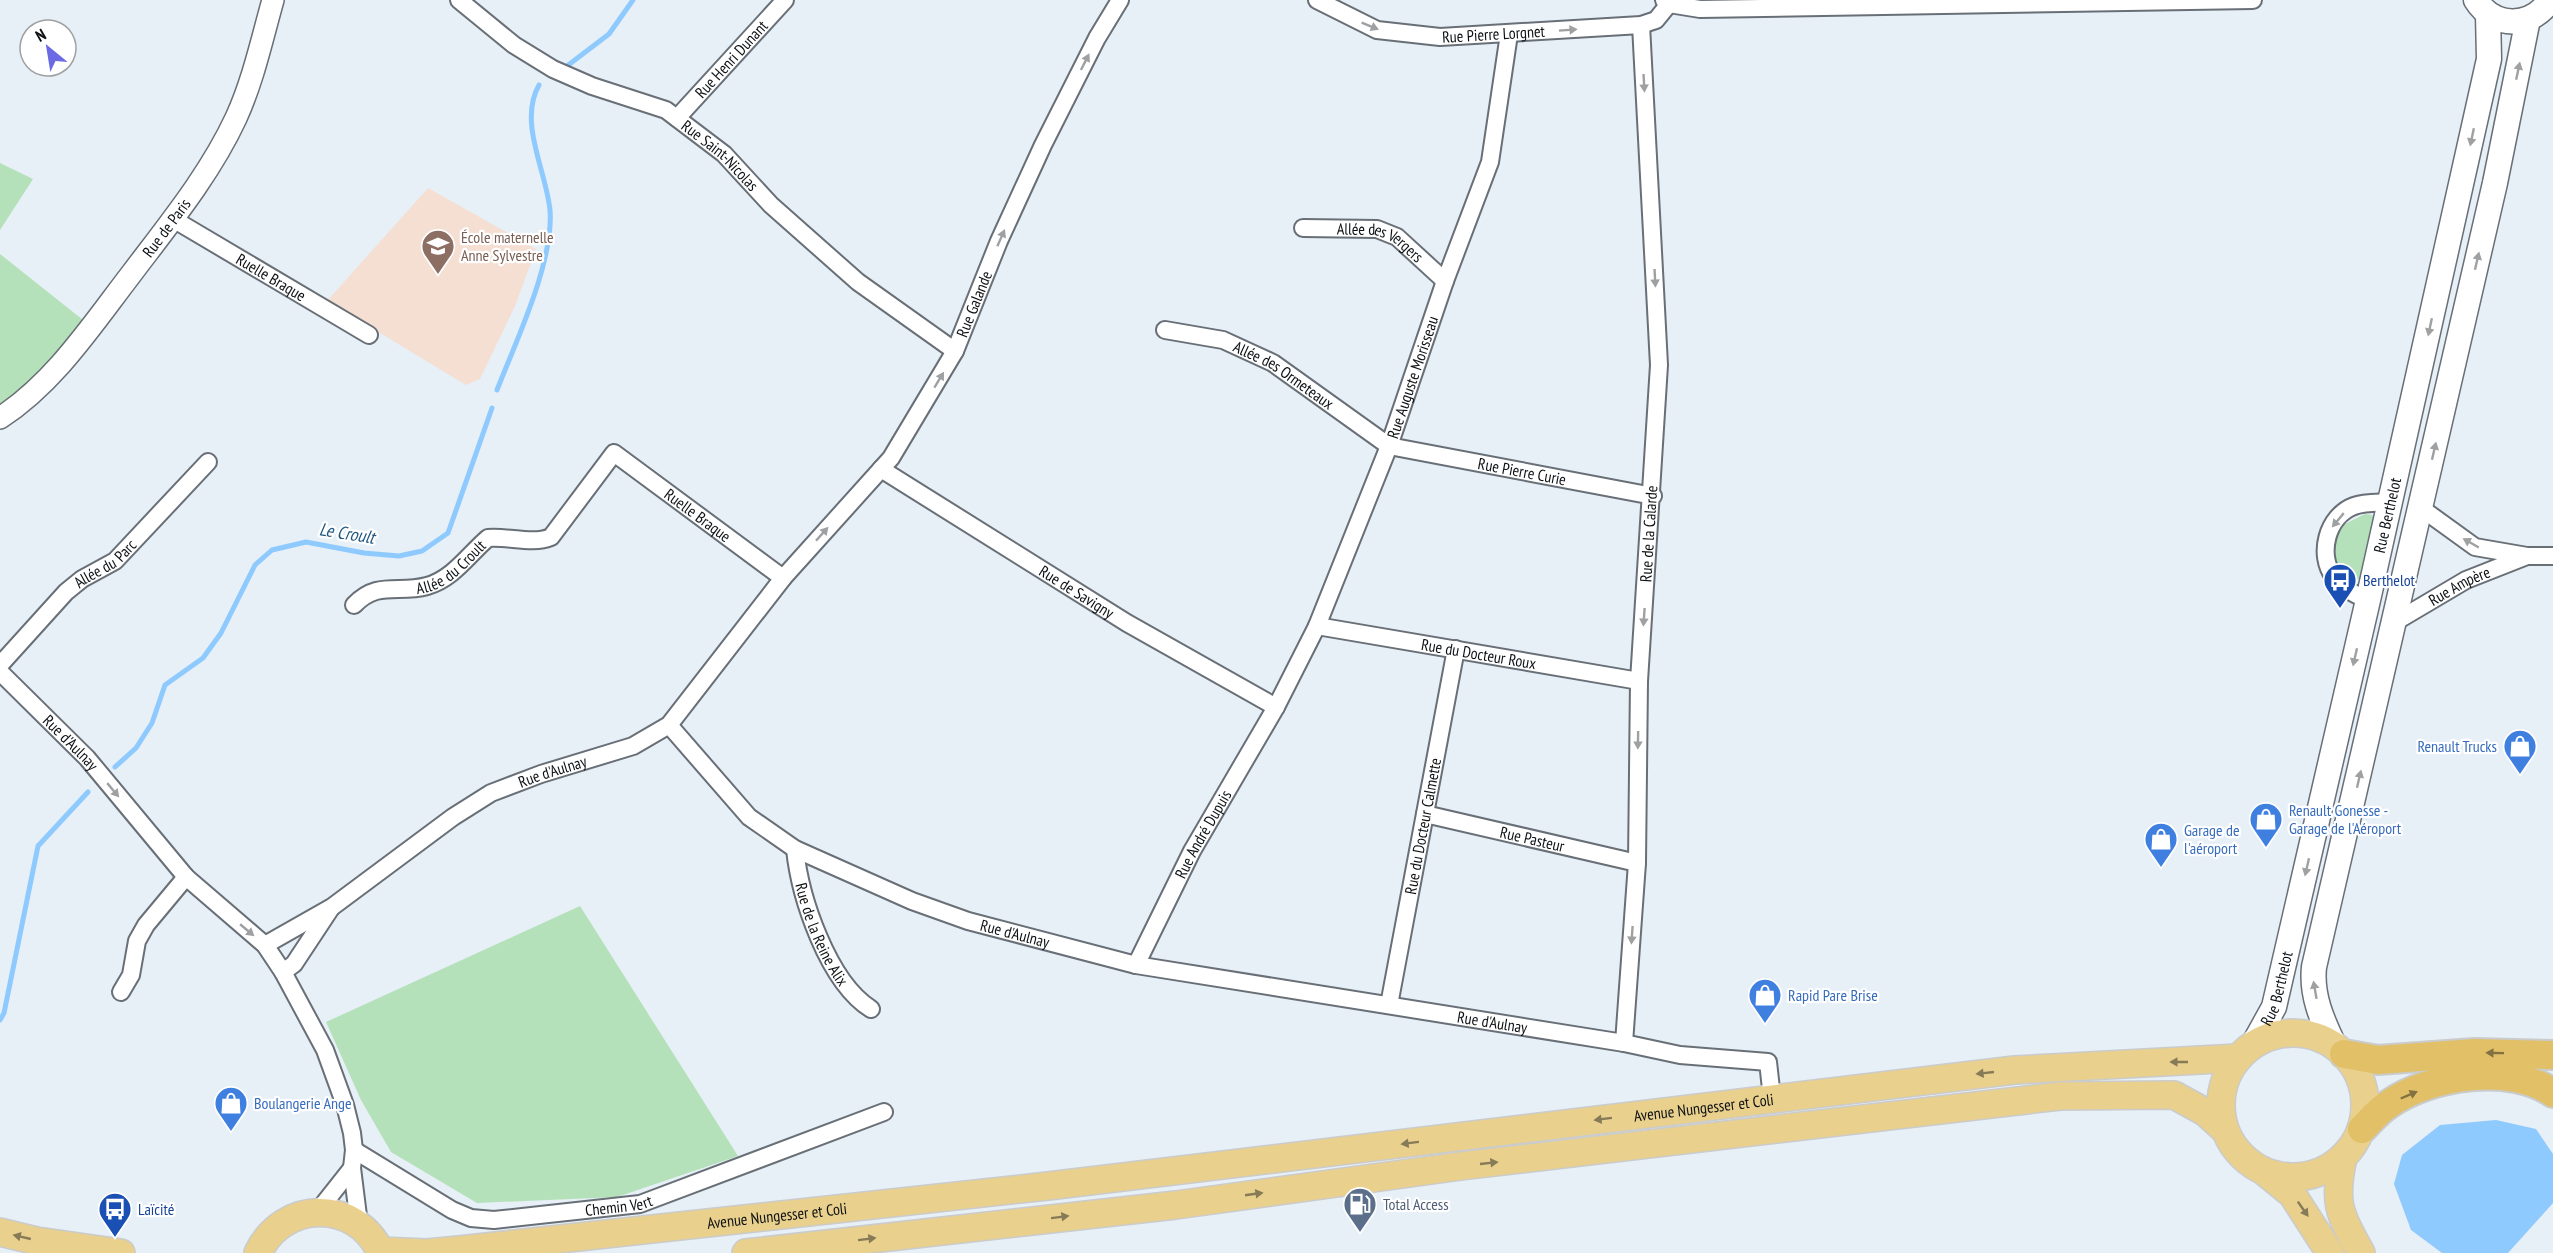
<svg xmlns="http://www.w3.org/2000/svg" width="2553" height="1253" viewBox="0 0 2553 1253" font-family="'PT Sans Narrow',sans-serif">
  <rect width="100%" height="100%" fill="#e7eff7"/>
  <!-- education -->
  <polygon fill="#f5dfd2" points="428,188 536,249 515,306 480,379 466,385 327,301"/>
  <!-- green -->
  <g fill="#b4e1b9">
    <polygon points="0,163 33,179 0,230"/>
    <polygon points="0,254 83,320 34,381 0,404"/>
    <path d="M 2365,514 L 2372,515 L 2375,521 L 2362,577 L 2356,580 C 2332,571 2329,545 2343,525 Z"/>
    <polygon points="580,906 738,1156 617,1197 477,1203 391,1152 361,1100 326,1022"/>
  </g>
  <!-- water -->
  <polygon fill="#8ecafe" points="2496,1120 2536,1129 2553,1154 2553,1203 2508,1253 2442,1253 2411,1230 2394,1184 2402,1155 2440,1125"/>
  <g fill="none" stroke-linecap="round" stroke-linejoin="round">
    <!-- stream -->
    <g stroke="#8ecafe" stroke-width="5">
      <polyline points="567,66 609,34 633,0"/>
      <path d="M 497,390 C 516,341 554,262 550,210 C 546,170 518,122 539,85"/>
      <polyline points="115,767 136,748 152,723 165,685 203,658 221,633 255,565 272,550 306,542 364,553 399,556 422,551 448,533 492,408"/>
      <polyline points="0,1020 4,1013 38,846 88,792"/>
    </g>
    <defs>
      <g id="minor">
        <path id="s1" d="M 459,0 L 514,45 L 553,69 L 592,86 L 666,110 L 724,154 L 771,205 L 858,282 L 955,351"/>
        <path id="s2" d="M 1317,0 L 1377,30 L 1440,37 L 1641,25 L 1656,20 L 1669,4"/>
        <polyline points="1664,0 1669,4 1700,9 2253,0"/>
        <path id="s3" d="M 677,118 L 785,0"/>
        <path id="s4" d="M 173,219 L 369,335"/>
        <path id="s5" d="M 1303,228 L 1377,229 L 1397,237 L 1445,281"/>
        <path id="s6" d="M 1165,330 L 1223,340 L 1273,363 L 1389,446 L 1653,496"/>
        <path id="s7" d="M 881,469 L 1127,623 L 1276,707"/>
        <polyline points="2421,508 2475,547 2527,556 2553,556"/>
        <path d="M 2368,600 C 2355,595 2343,589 2334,577 C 2317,555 2327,516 2354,506 C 2365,502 2379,503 2391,502"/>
        <path id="s8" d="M 354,605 C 378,580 398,594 427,586 C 453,579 469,554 488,538 C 509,536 532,545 551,537 L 614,453 L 783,578"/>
        <path id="s9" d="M 2395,622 L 2466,580 L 2527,556"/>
        <path id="s10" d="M 1317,626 L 1639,681"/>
        <path id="s11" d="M 0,665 L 66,592 L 82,579 L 115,561 L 208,462"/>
        <path id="s12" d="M 0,672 L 87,758 L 186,877 L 265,945 L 283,972 L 325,1050 L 345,1105 L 352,1133 L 354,1150 L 352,1168 L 359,1224"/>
        <path id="s13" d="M 669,725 L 749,817 L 795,849 L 912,901 L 968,921 L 1136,965 L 1624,1043 L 1680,1055 L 1768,1062 L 1772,1098"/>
        <path id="s14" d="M 1425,814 L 1637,863"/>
        <path id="s15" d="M 795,849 C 800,898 828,982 871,1009"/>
        <path id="s16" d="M 265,945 L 332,907 L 453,817 L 491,793 L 541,774 L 633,746 L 669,725 L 783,578 L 891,458 L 955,351 L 999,241 L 1043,145 L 1097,38 L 1120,0"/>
        <path id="s17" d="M 1136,965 L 1192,851 L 1276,707 L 1317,626 L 1389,446 L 1445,281 L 1490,162 L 1509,34"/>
        <polyline points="283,972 294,964 331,908"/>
        <polyline points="121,992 131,975 137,941 146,925 186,877"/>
        <path id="s18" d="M 1389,1005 L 1456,649"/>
        <path id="s19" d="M 1624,1043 L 1637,863 L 1639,681 L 1659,365 L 1641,25"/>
        <path id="s20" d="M 354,1150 L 452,1210 L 471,1218 L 494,1220 L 640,1204 L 884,1112"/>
        <polyline points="318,1211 352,1168"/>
      </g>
      <g id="tertiary">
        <path id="s21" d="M 0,418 C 55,382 92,325 132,273 C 169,224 210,174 236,118 C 253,81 262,39 273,0"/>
      </g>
      <g id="secondary">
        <path d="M 2476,0 C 2494,29 2532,28 2550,0"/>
        <path id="s22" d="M 2253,1045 L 2274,1007 L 2368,600 L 2489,59 L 2488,14"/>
        <path d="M 2334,1045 C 2322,1020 2311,995 2314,967 L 2495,183 L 2528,19"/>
      </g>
      <g id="primary">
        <circle cx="2293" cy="1105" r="72"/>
        <path d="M 2343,1157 C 2333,1203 2339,1213 2361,1253"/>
        <polyline points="2266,1173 2292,1194 2330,1253"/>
        <polyline points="0,1232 37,1241 121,1253"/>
        <path id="s23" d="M 380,1251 L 427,1253 L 459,1250 L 1048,1186 L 2015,1070 L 2238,1058"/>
        <path d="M 258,1253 C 283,1200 356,1198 381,1253"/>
        <polyline points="746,1253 1176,1205 1461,1166 2060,1096 2174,1095 2205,1112 2225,1130"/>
      </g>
      <g id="trunk">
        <polyline points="2344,1054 2378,1060 2475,1053 2553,1055"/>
        <path d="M 2362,1129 C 2371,1120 2379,1110 2389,1104 C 2430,1075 2511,1063 2553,1093"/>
      </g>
    </defs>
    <!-- minor casing -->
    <use href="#minor" stroke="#686f76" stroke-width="20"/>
    <!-- tertiary casing -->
    <use href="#tertiary" stroke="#686f76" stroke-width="24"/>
    <!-- secondary casing -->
    <use href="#secondary" stroke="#686f76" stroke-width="27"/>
    <!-- primary casing -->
    <use href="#primary" stroke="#cacbcb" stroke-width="30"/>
    <!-- trunk casing -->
    <use href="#trunk" stroke="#cacbcb" stroke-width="32"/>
    <!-- minor -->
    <use href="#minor" stroke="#fff" stroke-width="16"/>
    <!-- tertiary -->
    <use href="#tertiary" stroke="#fff" stroke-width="21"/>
    <!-- secondary -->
    <use href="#secondary" stroke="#fff" stroke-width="24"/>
    <!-- primary -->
    <use href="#primary" stroke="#e9d08d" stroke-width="27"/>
    <!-- trunk -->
    <use href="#trunk" stroke="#e2c067" stroke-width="28"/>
  </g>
  <!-- one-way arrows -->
  <defs><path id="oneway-solid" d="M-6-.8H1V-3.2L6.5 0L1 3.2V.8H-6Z" transform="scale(1.5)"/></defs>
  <g fill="#9fa0a1">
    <use href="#oneway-solid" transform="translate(1370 26) rotate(22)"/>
    <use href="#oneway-solid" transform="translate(1568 30) rotate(-4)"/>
    <use href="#oneway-solid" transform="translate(1085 62) rotate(-63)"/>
    <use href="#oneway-solid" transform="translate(2518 71) rotate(-78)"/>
    <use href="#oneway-solid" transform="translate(1644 83) rotate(87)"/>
    <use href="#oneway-solid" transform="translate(2472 137) rotate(102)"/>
    <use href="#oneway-solid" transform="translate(1001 238) rotate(-66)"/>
    <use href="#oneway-solid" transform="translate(2477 261) rotate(-77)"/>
    <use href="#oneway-solid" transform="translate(1655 278) rotate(87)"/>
    <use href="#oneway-solid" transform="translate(2430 327) rotate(102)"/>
    <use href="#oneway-solid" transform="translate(939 380) rotate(-59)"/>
    <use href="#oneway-solid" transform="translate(2434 451) rotate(-77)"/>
    <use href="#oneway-solid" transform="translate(2338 520) rotate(130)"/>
    <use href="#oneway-solid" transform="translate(822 534) rotate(-48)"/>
    <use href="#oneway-solid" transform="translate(2471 543) rotate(-150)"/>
    <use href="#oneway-solid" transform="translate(1644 617) rotate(94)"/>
    <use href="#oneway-solid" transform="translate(2355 657) rotate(103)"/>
    <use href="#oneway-solid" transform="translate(1638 740) rotate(91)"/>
    <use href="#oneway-solid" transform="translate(2359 779) rotate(-77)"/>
    <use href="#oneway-solid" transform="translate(113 790) rotate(50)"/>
    <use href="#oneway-solid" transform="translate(2307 867) rotate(103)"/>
    <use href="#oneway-solid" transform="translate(247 930) rotate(40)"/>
    <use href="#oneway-solid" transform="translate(1632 935) rotate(94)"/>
    <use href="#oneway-solid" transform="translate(2315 990) rotate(-100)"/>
  </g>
  <g fill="#837142">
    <use href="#oneway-solid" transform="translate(2495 1053) rotate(-179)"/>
    <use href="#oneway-solid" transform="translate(2409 1095) rotate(-23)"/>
  </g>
  <g fill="#867a57">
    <use href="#oneway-solid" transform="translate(2179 1062) rotate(180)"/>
    <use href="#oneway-solid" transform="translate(1985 1073) rotate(174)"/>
    <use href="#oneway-solid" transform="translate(1603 1119) rotate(173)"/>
    <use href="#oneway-solid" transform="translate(1410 1143) rotate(173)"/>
    <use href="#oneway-solid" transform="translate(1489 1163) rotate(-6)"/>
    <use href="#oneway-solid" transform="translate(1254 1194) rotate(-8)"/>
    <use href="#oneway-solid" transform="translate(2303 1209) rotate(55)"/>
    <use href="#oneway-solid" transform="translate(1060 1217) rotate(-7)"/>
    <use href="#oneway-solid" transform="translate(22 1237) rotate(-167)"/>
    <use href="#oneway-solid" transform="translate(867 1239) rotate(-7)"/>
  </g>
  <!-- icons -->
  <defs>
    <symbol id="school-pin" viewBox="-11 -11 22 30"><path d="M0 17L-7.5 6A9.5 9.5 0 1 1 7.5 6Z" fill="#8d6e63" stroke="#fff"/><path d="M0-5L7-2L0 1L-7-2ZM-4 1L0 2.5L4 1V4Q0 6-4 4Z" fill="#fff"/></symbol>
    <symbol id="bus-pin" viewBox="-11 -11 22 30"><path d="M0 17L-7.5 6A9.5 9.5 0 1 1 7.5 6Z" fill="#1a4fb4" stroke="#fff"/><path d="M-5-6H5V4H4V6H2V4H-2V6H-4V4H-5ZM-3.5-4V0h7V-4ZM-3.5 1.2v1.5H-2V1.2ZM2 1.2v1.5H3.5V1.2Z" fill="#fff"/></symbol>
    <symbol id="shop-pin" viewBox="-11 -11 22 30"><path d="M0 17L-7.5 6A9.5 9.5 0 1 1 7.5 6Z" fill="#3f7fe0" stroke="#fff"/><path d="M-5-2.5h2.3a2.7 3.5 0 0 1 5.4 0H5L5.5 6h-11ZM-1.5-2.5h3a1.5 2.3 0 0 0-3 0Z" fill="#fff"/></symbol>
    <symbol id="fuel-pin" viewBox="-11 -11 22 30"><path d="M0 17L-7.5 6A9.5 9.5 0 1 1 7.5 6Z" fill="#5c6f8a" stroke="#fff"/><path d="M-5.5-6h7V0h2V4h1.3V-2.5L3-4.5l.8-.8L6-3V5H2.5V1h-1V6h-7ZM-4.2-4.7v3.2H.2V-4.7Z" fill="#fff"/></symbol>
  </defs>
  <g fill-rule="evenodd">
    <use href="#school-pin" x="419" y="227" width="38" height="52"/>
    <use href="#bus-pin" x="2321" y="561" width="38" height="52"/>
    <use href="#shop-pin" x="2501" y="727" width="38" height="52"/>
    <use href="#shop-pin" x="2247" y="800" width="38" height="52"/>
    <use href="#shop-pin" x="2142" y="820" width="38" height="52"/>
    <use href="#shop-pin" x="1746" y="976" width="38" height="52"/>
    <use href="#shop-pin" x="212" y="1084" width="38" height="52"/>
    <use href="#fuel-pin" x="1341" y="1185" width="38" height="52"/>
    <use href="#bus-pin" x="96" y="1190" width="38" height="52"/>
  </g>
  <g text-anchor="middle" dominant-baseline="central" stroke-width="4.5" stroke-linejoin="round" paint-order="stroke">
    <!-- street labels -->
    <g font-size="16" fill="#0e1114" stroke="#fff">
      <text stroke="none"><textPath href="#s2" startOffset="184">Rue Pierre Lorgnet</textPath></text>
      <text stroke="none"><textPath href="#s3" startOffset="80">Rue Henri Dunant</textPath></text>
      <text stroke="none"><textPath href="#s1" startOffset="308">Rue Saint-Nicolas</textPath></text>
      <text stroke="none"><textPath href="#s21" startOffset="254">Rue de Paris</textPath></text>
      <text stroke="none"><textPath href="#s5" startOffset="81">Allée des Vergers</textPath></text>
      <text stroke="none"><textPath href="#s4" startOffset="114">Ruelle Braque</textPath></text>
      <text stroke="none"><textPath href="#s16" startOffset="987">Rue Galande</textPath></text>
      <text stroke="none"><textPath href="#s6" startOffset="129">Allée des Ormeteaux</textPath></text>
      <text stroke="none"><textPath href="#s17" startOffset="651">Rue Auguste Morisseau</textPath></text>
      <text stroke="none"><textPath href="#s6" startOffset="392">Rue Pierre Curie</textPath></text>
      <text stroke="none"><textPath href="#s22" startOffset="548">Rue Berthelot</textPath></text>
      <text stroke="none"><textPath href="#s8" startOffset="429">Ruelle Braque</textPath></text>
      <text stroke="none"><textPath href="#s19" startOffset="510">Rue de la Calarde</textPath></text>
      <text stroke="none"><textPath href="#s11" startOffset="147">Allée du Parc</textPath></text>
      <text stroke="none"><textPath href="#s8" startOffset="108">Allée du Croult</textPath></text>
      <text stroke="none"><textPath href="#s9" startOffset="74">Rue Ampère</textPath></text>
      <text stroke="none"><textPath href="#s7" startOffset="231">Rue de Savigny</textPath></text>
      <text stroke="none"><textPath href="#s10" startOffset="164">Rue du Docteur Roux</textPath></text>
      <text stroke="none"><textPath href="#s12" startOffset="100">Rue d'Aulnay</textPath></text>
      <text stroke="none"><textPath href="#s16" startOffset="338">Rue d'Aulnay</textPath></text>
      <text stroke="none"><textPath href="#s18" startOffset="182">Rue du Docteur Calmette</textPath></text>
      <text stroke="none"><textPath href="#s17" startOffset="147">Rue André Dupuis</textPath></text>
      <text stroke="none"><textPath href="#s14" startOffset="110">Rue Pasteur</textPath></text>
      <text stroke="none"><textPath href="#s15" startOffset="90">Rue de la Reine Alix</textPath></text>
      <text stroke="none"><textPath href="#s13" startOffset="414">Rue d'Aulnay</textPath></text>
      <text stroke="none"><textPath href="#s22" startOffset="62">Rue Berthelot</textPath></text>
      <text stroke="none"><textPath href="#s13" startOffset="900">Rue d'Aulnay</textPath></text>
      <text stroke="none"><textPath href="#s23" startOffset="1332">Avenue Nungesser et Coli</textPath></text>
      <text stroke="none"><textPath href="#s20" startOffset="284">Chemin Vert</textPath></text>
      <text stroke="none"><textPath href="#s23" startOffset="399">Avenue Nungesser et Coli</textPath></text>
    </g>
    <!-- education labels -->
    <g font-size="16" fill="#785e54" stroke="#fff" text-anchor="start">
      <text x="461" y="237">École maternelle<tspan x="461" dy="18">Anne Sylvestre</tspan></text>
    </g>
    <!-- transit labels -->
    <g font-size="16" fill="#164399" stroke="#fff" text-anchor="start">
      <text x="2363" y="580">Berthelot</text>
      <text x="138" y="1209">Laïcité</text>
    </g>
    <!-- shop labels -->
    <g font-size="16" fill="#366cbe" stroke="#fff" text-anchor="start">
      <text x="2497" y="746" text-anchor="end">Renault Trucks</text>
      <text x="2289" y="810">Renault Gonesse -<tspan x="2289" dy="18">Garage de l'Aéroport</tspan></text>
      <text x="2184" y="830">Garage de<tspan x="2184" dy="18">l'aéroport</tspan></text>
      <text x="1788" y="995">Rapid Pare Brise</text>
      <text x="254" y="1103">Boulangerie Ange</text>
    </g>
    <!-- service labels -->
    <g font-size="16" fill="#4e5e75" stroke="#fff" text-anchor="start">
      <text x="1383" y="1204">Total Access</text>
    </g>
    <!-- water labels -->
    <g font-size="18" font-style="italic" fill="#215882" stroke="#fff">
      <text transform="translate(347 533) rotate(9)">Le Croult</text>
    </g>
  </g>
  <!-- north arrow -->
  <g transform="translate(48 48) rotate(330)"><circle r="28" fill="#ffffff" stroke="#9fa0a1" stroke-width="1.5"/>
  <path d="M0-4.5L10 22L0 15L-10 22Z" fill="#6b6ae4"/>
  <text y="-9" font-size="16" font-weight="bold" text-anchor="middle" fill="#0e1114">N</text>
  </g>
</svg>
